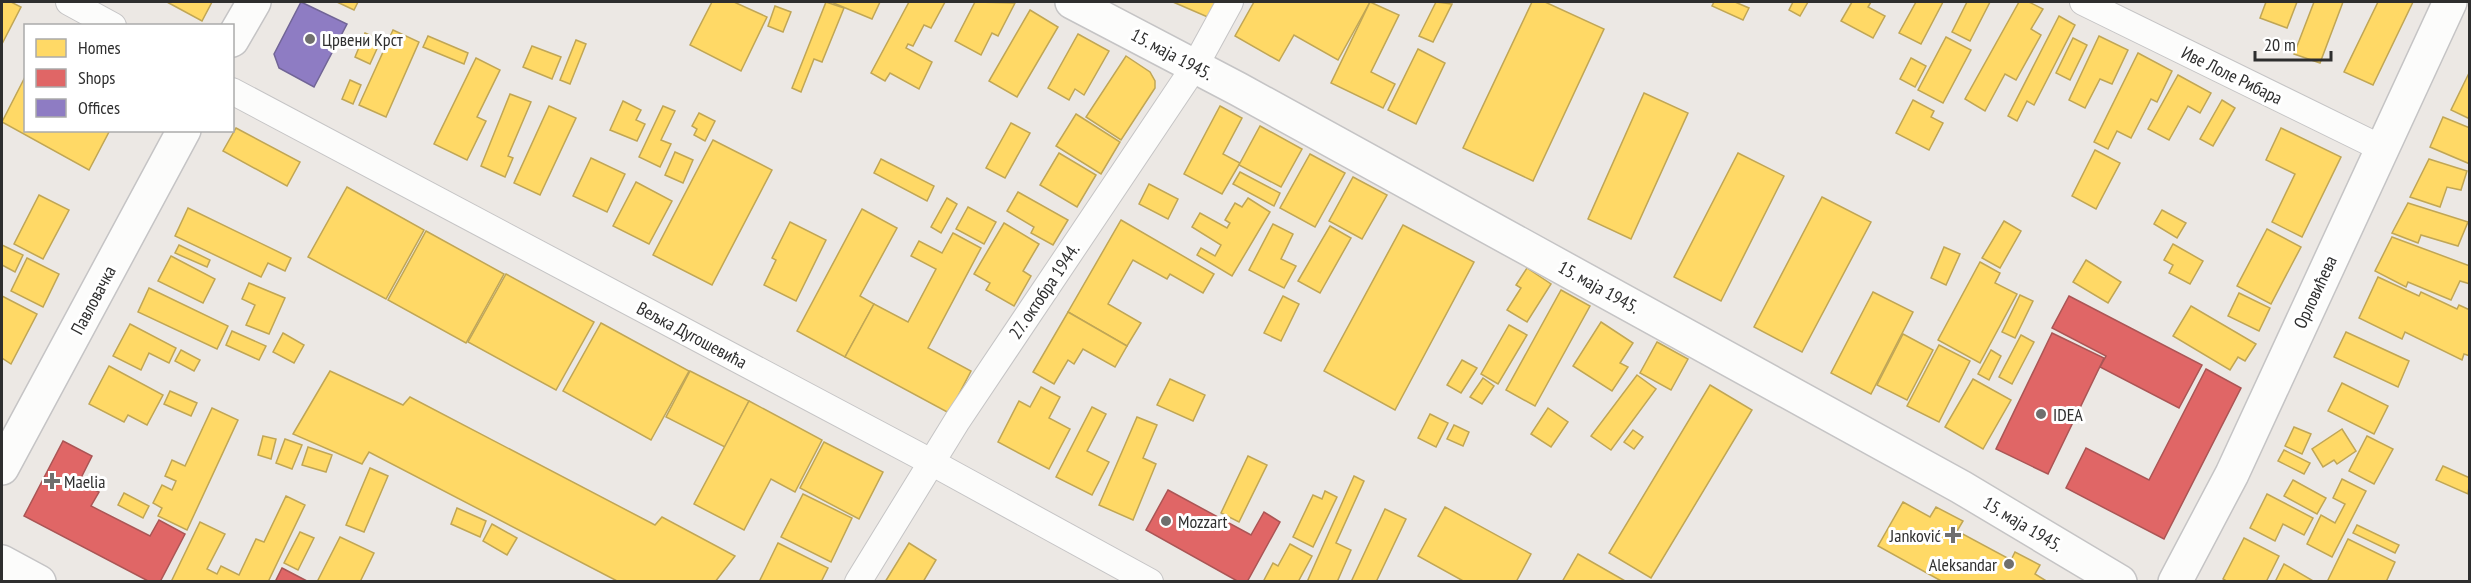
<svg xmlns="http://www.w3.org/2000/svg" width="2471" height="583" viewBox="0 0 2471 583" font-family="'PT Sans Narrow',sans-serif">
  <rect width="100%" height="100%" fill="#ece8e4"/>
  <!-- homes -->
  <g fill="#ffd966" stroke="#c0a655" stroke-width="1.5">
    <polygon points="2,2 11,2 21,7 2,44"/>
    <polygon points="167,2 212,2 202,21"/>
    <polygon points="337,2 358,2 354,10"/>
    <polygon points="712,2 734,2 767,17 741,71 690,45"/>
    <polygon points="826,2 844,8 822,62 814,59 801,92 792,88"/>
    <polygon points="831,2 880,2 872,19"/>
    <polygon points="909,2 945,2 931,28 924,25 913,46 908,44 906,48 932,62 919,89 890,73 885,81 871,73"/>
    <polygon points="975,2 1015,3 998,36 992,33 981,55 955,41"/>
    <polygon points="1173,2 1217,2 1210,18"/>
    <polygon points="1254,2 1370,2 1338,60 1294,35 1279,61 1235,36"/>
    <polygon points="1370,2 1399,15 1371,72 1395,84 1383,108 1331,83"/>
    <polygon points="1436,2 1452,4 1433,42 1419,36"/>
    <polygon points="1532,2 1545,2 1604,29 1533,181 1463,148"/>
    <polygon points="1714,2 1735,2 1749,8 1743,20 1712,6"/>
    <polygon points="1793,2 1808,2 1800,16 1789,10"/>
    <polygon points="1852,2 1871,2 1868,7 1885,16 1873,38 1841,21"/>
    <polygon points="1916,2 1943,2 1921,44 1899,33"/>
    <polygon points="1967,2 1990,2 1970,41 1952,32"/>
    <polygon points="2019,2 2029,2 2043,9 2031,29 2041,35 2016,80 2005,74 1985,111 1965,99"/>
    <polygon points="2266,2 2297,2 2287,28 2260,18"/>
    <polygon points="2314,2 2343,2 2320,63 2294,54"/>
    <polygon points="2378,2 2413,2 2373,85 2344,72"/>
    <polygon points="775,6 791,12 783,32 768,26"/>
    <polygon points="1030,10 1058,27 1017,97 989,81"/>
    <polygon points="2059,16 2075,25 2034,105 2027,101 2017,121 2008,116"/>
    <polygon points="393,30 419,42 386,117 359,105"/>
    <polygon points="365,33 381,40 370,64 355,57"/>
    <polygon points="1078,34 1109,51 1084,95 1075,89 1069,100 1048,88"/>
    <polygon points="428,36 468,53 464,64 423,47"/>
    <polygon points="2099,36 2128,50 2112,84 2100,79 2085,108 2069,100"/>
    <polygon points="1946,37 1971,50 1943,103 1918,90"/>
    <polygon points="2073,38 2087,45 2070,80 2056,73"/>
    <polygon points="576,40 586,44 570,84 560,80"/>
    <polygon points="532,46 561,57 552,79 523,67"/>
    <polygon points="1418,49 1445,63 1416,124 1388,110"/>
    <polygon points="2138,53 2172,71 2157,102 2151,99 2131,138 2117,131 2108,149 2094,142"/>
    <polygon points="1126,56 1150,72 1155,81 1155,88 1121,140 1086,117"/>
    <polygon points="476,58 500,70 477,117 486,121 467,160 434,144"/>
    <polygon points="1911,58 1926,66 1915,87 1900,79"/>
    <polygon points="2470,71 2470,119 2451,110"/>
    <polygon points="26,75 26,130 110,130 89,170 2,122"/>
    <polygon points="2178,75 2211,93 2200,113 2188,106 2169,140 2148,129"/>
    <polygon points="350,80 361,85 353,104 342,99"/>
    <polygon points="1644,93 1688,113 1631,239 1588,219"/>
    <polygon points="510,94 531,102 508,156 513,158 505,177 481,166"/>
    <polygon points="1913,100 1934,111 1931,117 1943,123 1929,150 1896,133"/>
    <polygon points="2222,100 2235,108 2213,146 2200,139"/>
    <polygon points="623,101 641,110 636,120 645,124 637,141 610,130"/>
    <polygon points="549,106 576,118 540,195 514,183"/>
    <polygon points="663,106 675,111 661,140 671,144 660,167 639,157"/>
    <polygon points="1220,106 1242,118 1223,154 1240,163 1222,194 1184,174"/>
    <polygon points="699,113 715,121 705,141 694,135 697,129 692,126"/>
    <polygon points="1076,114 1120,142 1101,174 1056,146"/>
    <polygon points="2443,117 2470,128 2470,164 2430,147"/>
    <polygon points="1011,123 1030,133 1005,178 986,168"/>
    <polygon points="1260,126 1302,149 1281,187 1239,165"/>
    <polygon points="236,128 300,162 287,186 223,151"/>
    <polygon points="2281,128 2341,157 2302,237 2272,222 2295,174 2266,160"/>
    <polygon points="713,140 772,170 712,285 653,255"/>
    <polygon points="2095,150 2120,163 2096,209 2072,196"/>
    <polygon points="675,152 693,160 683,183 665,175"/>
    <polygon points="1059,153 1096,175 1077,207 1040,185"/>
    <polygon points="1738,153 1784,176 1721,301 1674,277"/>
    <polygon points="1310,154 1345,173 1315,227 1280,208"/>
    <polygon points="591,158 625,174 607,212 573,196"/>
    <polygon points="881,159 934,186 927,201 874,173"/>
    <polygon points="2429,159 2467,171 2461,190 2447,187 2440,207 2410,197"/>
    <polygon points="1240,172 1280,193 1274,206 1233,184"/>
    <polygon points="1353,177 1387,195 1362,239 1329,221"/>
    <polygon points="636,182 672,201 649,244 613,226"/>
    <polygon points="1149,184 1178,199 1168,219 1139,204"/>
    <polygon points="347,187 424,230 386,299 308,257"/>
    <polygon points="1018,192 1068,220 1053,245 1031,233 1034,227 1007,211"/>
    <polygon points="39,195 69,210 43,259 14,244"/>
    <polygon points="1822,197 1871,222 1802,352 1754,327"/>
    <polygon points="947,198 957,204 941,233 931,227"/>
    <polygon points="1248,198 1270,212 1232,276 1197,255 1201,248 1215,256 1221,245 1192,227 1200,213 1227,228 1230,223 1225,220 1235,203 1242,207"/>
    <polygon points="2408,203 2468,222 2458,246 2421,235 2418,243 2392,233"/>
    <polygon points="968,207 996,222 984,244 956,229"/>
    <polygon points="188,208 291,258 285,271 268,263 261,277 175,236"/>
    <polygon points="862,209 897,228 860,296 874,304 845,357 797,331"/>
    <polygon points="2162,210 2186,223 2177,238 2154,224"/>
    <polygon points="1121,220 1214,274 1203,293 1170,274 1167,279 1133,260 1108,304 1141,323 1127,346 1068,312"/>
    <polygon points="2004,221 2021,231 2000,268 1982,258"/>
    <polygon points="790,222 826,240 796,301 764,285 776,260 772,258"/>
    <polygon points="1004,223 1039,244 1023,271 1031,276 1014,306 986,290 990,283 974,274"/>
    <polygon points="1273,224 1293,234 1281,259 1296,266 1284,288 1249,270"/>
    <polygon points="1403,225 1474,262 1395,410 1324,371"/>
    <polygon points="1330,226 1351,238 1320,293 1298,281"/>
    <polygon points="2267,229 2301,247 2271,304 2237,286"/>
    <polygon points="426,231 504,274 466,343 388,300"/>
    <polygon points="953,233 981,248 928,348 971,371 949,413 845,357 874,304 908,322 936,269 911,256 919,241 942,253"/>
    <polygon points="2392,237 2470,266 2470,284 2460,281 2451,300 2408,282 2406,287 2375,271"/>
    <polygon points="2173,244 2203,261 2190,284 2169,273 2173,265 2164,260"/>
    <polygon points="2,245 23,255 15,272 2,265"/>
    <polygon points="179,245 210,260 207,267 175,253"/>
    <polygon points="1944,247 1960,254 1946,285 1931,278"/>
    <polygon points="171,256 215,279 203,303 158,281"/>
    <polygon points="27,258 59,274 43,307 11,291"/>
    <polygon points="2086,260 2121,282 2108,303 2073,282"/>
    <polygon points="1980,262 2000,273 1995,283 2017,294 1980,363 1938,340"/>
    <polygon points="1527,268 1551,284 1527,322 1507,310 1521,288 1516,285"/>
    <polygon points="506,274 594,322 556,390 468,342"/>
    <polygon points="2378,277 2419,296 2421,292 2457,309 2459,305 2470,310 2470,356 2464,354 2462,360 2405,332 2402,339 2359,318"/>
    <polygon points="249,283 285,298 269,334 246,325 255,305 242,299"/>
    <polygon points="149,288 228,326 217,349 138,312"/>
    <polygon points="1561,290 1590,306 1535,406 1506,390"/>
    <polygon points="1873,292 1913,312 1871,394 1831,373"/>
    <polygon points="2239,293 2270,308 2259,331 2228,316"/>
    <polygon points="2020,295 2033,301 2015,338 2002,332"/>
    <polygon points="2,296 37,314 11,364 2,358"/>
    <polygon points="1283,296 1299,304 1281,341 1264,333"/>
    <polygon points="2191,306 2256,344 2245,361 2238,357 2230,370 2173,336"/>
    <polygon points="1068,312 1127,346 1115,367 1083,349 1074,364 1068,360 1054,384 1033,372"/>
    <polygon points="1601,322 1633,343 1620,363 1628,367 1612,391 1573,366"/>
    <polygon points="601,323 689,371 651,440 563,391"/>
    <polygon points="130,324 176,348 169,363 149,353 141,370 113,356"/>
    <polygon points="1509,325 1527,335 1498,384 1481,374"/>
    <polygon points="232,331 266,346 259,360 226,345"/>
    <polygon points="2346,332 2409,361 2398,387 2334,357"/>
    <polygon points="283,333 304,345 294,363 273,352"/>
    <polygon points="1903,334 1933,350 1907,400 1877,385"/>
    <polygon points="2021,335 2034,342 2012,384 1999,377"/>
    <polygon points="1657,342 1688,359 1671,390 1640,373"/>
    <polygon points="1939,345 1970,361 1939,422 1907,406"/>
    <polygon points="181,350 200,360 194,371 175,361"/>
    <polygon points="1991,350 2001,356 1989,380 1978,374"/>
    <polygon points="1462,360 1477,368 1461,393 1447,385"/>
    <polygon points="109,366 163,395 147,425 128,415 124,422 89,404"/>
    <polygon points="330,371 403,405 410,397 655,525 662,517 735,556 715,582 619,582 369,452 362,464 293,434"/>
    <polygon points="690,371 749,401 725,447 666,417"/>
    <polygon points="1637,375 1656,389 1611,450 1591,436"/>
    <polygon points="1483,378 1494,386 1482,404 1470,397"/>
    <polygon points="1170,379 1205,395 1193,421 1157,405"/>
    <polygon points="1973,379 2011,400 1983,449 1945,427"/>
    <polygon points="2342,383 2388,406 2374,434 2328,411"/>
    <polygon points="1710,385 1752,410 1651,578 1609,553"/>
    <polygon points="1041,387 1060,397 1049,418 1070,429 1049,469 998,442 1019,401 1030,407"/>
    <polygon points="170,391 197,403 191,416 164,404"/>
    <polygon points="749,401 822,440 795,492 771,479 744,530 694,504"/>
    <polygon points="1092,407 1106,414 1087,451 1109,462 1092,495 1056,477"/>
    <polygon points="212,408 238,420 187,530 158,516 162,508 153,503 162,485 172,490 176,481 165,476 172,460 185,466"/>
    <polygon points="1548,408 1568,422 1551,447 1531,434"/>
    <polygon points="1430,414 1448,423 1436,447 1418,438"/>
    <polygon points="1137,417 1157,425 1143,458 1156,464 1133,520 1099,505"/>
    <polygon points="1454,425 1469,432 1463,446 1447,439"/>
    <polygon points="2294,427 2311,434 2302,454 2285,446"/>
    <polygon points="2342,429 2356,451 2337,464 2334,460 2323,467 2312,449"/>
    <polygon points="1633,430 1643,437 1634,449 1624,442"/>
    <polygon points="263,436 276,439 271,459 258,455"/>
    <polygon points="2367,436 2393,449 2374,484 2349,471"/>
    <polygon points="285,439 302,445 292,469 276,463"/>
    <polygon points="824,442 883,472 859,519 800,488"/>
    <polygon points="308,447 332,455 326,472 302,465"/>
    <polygon points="2284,450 2310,463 2304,474 2278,461"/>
    <polygon points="1248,456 1267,465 1239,522 1221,513"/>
    <polygon points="2443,466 2470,478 2468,494 2436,480"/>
    <polygon points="370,468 388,476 364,532 346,525"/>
    <polygon points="1354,476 1364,481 1336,543 1351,550 1337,582 1307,582"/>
    <polygon points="2342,479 2366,491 2332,557 2307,544 2321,515 2335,523 2345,504 2333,498"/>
    <polygon points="2293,480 2326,498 2317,514 2284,496"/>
    <polygon points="1325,491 1337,497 1313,547 1293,537 1313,495 1322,499"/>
    <polygon points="124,493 149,506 143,518 118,505"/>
    <polygon points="803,494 852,518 831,562 781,537"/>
    <polygon points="2267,494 2313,518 2304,535 2283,524 2275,541 2250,528"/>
    <polygon points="286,496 305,505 268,582 171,582 200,522 225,534 207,569 217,574 221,566 239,575 256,539 264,542"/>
    <polygon points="1903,502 1930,517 1936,507 1963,521 1957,531 2011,560 2015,552 2040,565 2035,574 2048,582 1943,582 1878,546"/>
    <polygon points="1445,507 1531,554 1516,582 1465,582 1418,556"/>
    <polygon points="457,508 486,521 480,537 451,524"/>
    <polygon points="1385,509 1406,519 1376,582 1351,582"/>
    <polygon points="492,524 517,538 507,555 483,541"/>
    <polygon points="2357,525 2399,545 2395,553 2353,533"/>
    <polygon points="300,532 314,538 298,570 284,563"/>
    <polygon points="340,537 374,553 360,582 317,582"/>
    <polygon points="2244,538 2279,556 2266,582 2228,582 2223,579"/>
    <polygon points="2348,539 2395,562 2386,582 2327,582"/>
    <polygon points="778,543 828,568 821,582 759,582"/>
    <polygon points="909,543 936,560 923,582 885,582"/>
    <polygon points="1290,544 1312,556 1298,582 1263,582 1273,563 1278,566"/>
    <polygon points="1578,554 1627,582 1562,582"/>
    <polygon points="2284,564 2315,582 2275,582"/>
  </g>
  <!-- shops -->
  <g fill="#e06666" stroke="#ab5555" stroke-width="1.5">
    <polygon points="2069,296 2202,365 2179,408 2100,367 2106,356 2052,328"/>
    <polygon points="2052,333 2104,358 2048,474 1996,449"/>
    <polygon points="2206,369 2241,388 2164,539 2066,488 2086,448 2149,480"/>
    <polygon points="63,441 92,456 79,482 99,492 91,506 150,536 159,520 185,534 160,582 150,582 24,516"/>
    <polygon points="1168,490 1251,535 1264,512 1280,522 1247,582 1239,582 1146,530"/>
    <polygon points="282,568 307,581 307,582 275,582"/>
  </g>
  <!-- offices -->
  <polygon fill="#8e7cc3" stroke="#716596" stroke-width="1.5" points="301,2 347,24 314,87 279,68 274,54"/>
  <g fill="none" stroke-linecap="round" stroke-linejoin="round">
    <defs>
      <g id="minor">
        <polyline points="69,2 113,26"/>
        <polyline points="2083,2 2381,148"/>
        <polyline points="232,91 931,462 1150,582"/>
        <polyline points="858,582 957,421 1195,66 1230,2"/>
      </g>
      <g id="tertiary">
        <polyline points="1072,2 1238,89 1961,487 2120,582"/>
        <polyline points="232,40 254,2"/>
        <polyline points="2,468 184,130"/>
        <polyline points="2175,582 2232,474 2450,2"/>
      </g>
      <polyline id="secondary" points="2,562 39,582"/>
    </defs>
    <!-- minor casing -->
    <use href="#minor" stroke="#c5c4c5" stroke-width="28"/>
    <!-- tertiary casing -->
    <use href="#tertiary" stroke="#c5c4c5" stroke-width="36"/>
    <!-- secondary casing -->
    <use href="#secondary" stroke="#c5c4c5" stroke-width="36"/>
    <!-- minor -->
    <use href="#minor" stroke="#fcfcfb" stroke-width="26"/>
    <!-- tertiary -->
    <use href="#tertiary" stroke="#fcfcfb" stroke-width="33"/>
    <!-- secondary -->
    <use href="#secondary" stroke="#fcfcfb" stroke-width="33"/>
  </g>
  <!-- markers -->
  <g fill="#706f6e" stroke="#fff" stroke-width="2">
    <circle cx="310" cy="39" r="6"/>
    <circle cx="2041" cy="414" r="6"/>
    <path d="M49 472h6v6h6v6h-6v6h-6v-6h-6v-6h6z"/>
    <circle cx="1166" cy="521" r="6"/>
    <path d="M1950 526h6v6h6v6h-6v6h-6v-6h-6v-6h6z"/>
    <circle cx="2009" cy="564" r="6"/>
  </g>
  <g text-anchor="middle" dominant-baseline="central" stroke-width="6" stroke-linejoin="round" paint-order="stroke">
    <!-- poi labels -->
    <g font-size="18" fill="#2e2e2e" stroke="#fff" text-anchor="start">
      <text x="322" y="39">Црвени Крст</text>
      <text x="2053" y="414">IDEA</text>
      <text x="64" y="481">Maelia</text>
      <text x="1178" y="521">Mozzart</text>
      <text x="1941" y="535" text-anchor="end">Janković</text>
      <text x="1997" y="564" text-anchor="end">Aleksandar</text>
    </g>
    <!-- street labels -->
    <g font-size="18" fill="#2e2e2e" stroke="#fff">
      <text transform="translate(1172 54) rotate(28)">15. маја 1945.</text>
      <text transform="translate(2232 75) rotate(26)">Иве Лоле Рибара</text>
      <text transform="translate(1599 287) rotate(29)">15. маја 1945.</text>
      <text transform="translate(1044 291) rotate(-56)">27. октобра 1944.</text>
      <text transform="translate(2315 292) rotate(-65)">Орловићева</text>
      <text transform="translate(93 300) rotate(-62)">Павловачка</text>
      <text transform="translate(692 335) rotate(28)">Вељка Дугошевића</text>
      <text transform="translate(2023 524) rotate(31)">15. маја 1945.</text>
    </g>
  </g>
  <!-- border -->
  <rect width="2471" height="583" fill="none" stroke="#2e2e2e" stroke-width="6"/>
  <!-- legend -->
  <rect x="24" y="24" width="210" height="108" fill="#ffffff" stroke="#ababab" stroke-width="1.5"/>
  <rect x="36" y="39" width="30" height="18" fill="#ffd966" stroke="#ababab" stroke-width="1.5"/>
  <text x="78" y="54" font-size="18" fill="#2e2e2e">Homes</text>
  <rect x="36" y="69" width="30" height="18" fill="#e06666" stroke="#ababab" stroke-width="1.5"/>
  <text x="78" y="84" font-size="18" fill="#2e2e2e">Shops</text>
  <rect x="36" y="99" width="30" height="18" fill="#8e7cc3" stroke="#ababab" stroke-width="1.5"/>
  <text x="78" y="114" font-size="18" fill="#2e2e2e">Offices</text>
  <!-- scale -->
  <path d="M2255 51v9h76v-9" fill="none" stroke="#2e2e2e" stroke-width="3"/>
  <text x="2264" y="51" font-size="18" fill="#2e2e2e" stroke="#ffffff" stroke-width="4.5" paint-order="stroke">20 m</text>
</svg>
